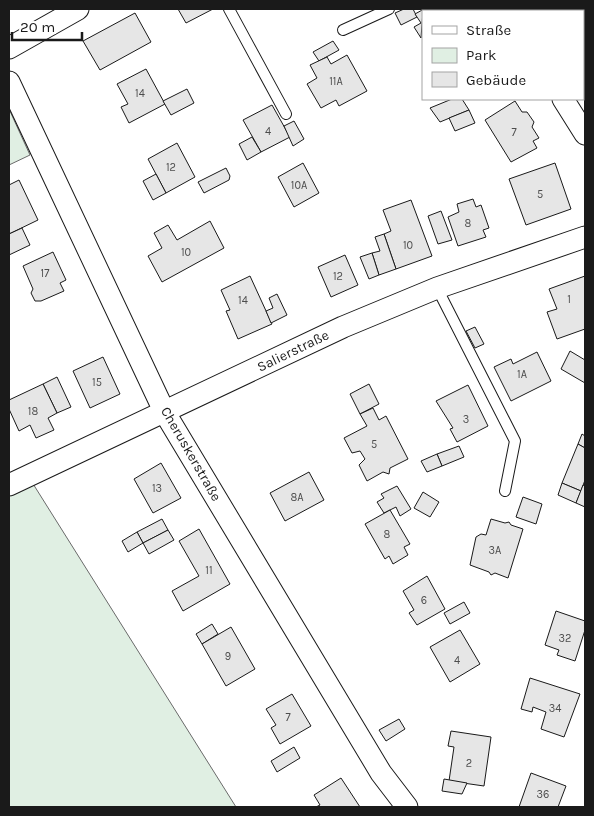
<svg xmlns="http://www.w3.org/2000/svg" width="594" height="816" viewBox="0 0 594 816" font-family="Karla,sans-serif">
  <rect width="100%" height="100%" fill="#fff"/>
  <!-- green -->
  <g fill="#e0efe3" stroke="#6a6a6a">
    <polygon points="9,109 30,155 9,165"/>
    <polygon points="30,479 236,807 9,807 9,493"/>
  </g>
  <!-- building -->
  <g fill="#e6e6e6" stroke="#1a1a1a">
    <polygon points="178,9 213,9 186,23"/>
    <polygon points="404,9 413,9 417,17 401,25 395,13"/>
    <polygon points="424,9 460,9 461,11 423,11 421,38 414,27 421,23 415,14"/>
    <polygon points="560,9 585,9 562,11"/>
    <polygon points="135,13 151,42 100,70 83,41"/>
    <polygon points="585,35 585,48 583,44 583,36"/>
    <polygon points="333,41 339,50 319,61 313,52"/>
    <polygon points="347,55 367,91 339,106 336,100 321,108 307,84 317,78 310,65 327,57 331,64"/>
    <polygon points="146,69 165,104 129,123 121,107 128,104 117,84"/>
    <polygon points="187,89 194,103 171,115 163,101"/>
    <polygon points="452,99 462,99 469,110 440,122 430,108"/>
    <polygon points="515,101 522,112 527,112 534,122 532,127 539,138 533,141 537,148 511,162 485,120"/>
    <polygon points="272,105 290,137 261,152 243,120"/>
    <polygon points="469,110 475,123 455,131 449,118"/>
    <polygon points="294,121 304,139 293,146 284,126"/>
    <polygon points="252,137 261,152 247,160 239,144"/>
    <polygon points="177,143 195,177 166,193 148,159"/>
    <polygon points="303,163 319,193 294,207 278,177"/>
    <polygon points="555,163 571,209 526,225 509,179"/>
    <polygon points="226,168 230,176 229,180 204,193 198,182"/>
    <polygon points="156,174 166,193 153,200 143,181"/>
    <polygon points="19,180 38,220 9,234 9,185"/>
    <polygon points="473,199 476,207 481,205 489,228 483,230 486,237 458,246 448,217 459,212 457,204"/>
    <polygon points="411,200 432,256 396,269 384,234 391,231 383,210"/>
    <polygon points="441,211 452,240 438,244 428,216"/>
    <polygon points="210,221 224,248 162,282 148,256 162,248 154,233 168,225 177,240"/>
    <polygon points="22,228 30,245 9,255 9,234"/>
    <polygon points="384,234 396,269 379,275 372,253 380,251 375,237"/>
    <polygon points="53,252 66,280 60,283 64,291 41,301 35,301 31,293 33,289 23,266"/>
    <polygon points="372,253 379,275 369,279 360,257"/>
    <polygon points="345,255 358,285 331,297 318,267"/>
    <polygon points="250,276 272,324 238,339 226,311 230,310 221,290"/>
    <polygon points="585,276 585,329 557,339 547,312 557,309 549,289"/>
    <polygon points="277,294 287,315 271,323 266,311 273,308 269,298"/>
    <polygon points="475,327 484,344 475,348 466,331"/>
    <polygon points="570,351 585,360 585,383 561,369"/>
    <polygon points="537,352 551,381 511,401 494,367 511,359 513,364"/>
    <polygon points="103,357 120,394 90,408 73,371"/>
    <polygon points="57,377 71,407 57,413 43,384"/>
    <polygon points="43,384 57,413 48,418 54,430 36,438 30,425 19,431 9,409 9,400"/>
    <polygon points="369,384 379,404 360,414 350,394"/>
    <polygon points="468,385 488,426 457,442 450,429 453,428 436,401"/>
    <polygon points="373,408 379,420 386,416 408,459 390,468 389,474 383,472 367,481 359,465 365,459 360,451 352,453 344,438 367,426 360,414"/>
    <polygon points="582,434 585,436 585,448 578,444"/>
    <polygon points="578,444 585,448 585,480 581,491 562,483"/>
    <polygon points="459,446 464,457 442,466 437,454"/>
    <polygon points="437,454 442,466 427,472 421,461"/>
    <polygon points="161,463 181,498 153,513 134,479"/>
    <polygon points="309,472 324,500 285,521 270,493"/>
    <polygon points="562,483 581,491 576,503 558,495"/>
    <polygon points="583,485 585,486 585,507 576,503"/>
    <polygon points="397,486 411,509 400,516 396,507 384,513 377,502 384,498 381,494"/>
    <polygon points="423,492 439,502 430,517 414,508"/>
    <polygon points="523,497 542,504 536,524 516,517"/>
    <polygon points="390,510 410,544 404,547 408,555 393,564 389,556 385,559 365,524"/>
    <polygon points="162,519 168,530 143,543 137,532"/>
    <polygon points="491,519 505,523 509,522 511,525 523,529 508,578 495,573 491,575 489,572 470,565 476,537 481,534 486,535"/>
    <polygon points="199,529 230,584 183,611 172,591 199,576 179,541"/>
    <polygon points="168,530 174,540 149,554 143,543"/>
    <polygon points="137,532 143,543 128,552 122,541"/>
    <polygon points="427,576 445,609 417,625 409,613 414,610 403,591"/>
    <polygon points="464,602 470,613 450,624 444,613"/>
    <polygon points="556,611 585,621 585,630 575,661 557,655 559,650 545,645"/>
    <polygon points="212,624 218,634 202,644 196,634"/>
    <polygon points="231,627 255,669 226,686 202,644"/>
    <polygon points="460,630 480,664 450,682 430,647"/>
    <polygon points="530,678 580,694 564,737 541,729 546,712 533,707 532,712 521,709"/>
    <polygon points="292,694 311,726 280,744 271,728 276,725 266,709"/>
    <polygon points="399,719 405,729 386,741 379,730"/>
    <polygon points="451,731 491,737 484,786 449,781 454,747 448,746"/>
    <polygon points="294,747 300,758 277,772 271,761"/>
    <polygon points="531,773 566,786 558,807 519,807"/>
    <polygon points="341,778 360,807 316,807 320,805 314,795"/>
    <polygon points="444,779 467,783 462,794 442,791"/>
  </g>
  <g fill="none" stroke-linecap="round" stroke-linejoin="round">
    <defs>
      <g id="service">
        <polyline points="229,9 286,114"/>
        <polyline points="343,30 389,9"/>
        <polyline points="437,288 515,441 505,491"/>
      </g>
      <g id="minor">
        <polyline points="505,9 506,11"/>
        <polyline points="9,48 78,9"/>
        <polyline points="9,82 165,413 381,773 407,807"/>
        <polyline points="563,99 585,134"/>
        <polyline points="9,485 343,327 437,288 585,237"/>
      </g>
    </defs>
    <!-- service casing -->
    <use href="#service" stroke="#1a1a1a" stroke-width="12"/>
    <!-- minor casing -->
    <use href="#minor" stroke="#1a1a1a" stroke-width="23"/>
    <!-- service -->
    <use href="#service" stroke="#fff" stroke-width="10"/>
    <!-- minor -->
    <use href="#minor" stroke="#fff" stroke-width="21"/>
  </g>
  <g text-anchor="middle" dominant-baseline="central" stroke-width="4" stroke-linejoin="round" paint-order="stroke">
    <!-- number labels -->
    <g font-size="11" fill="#4d4d4d">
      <text x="336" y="81">11A</text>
      <text x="140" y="93">14</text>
      <text x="268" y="131">4</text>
      <text x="514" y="132">7</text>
      <text x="171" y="167">12</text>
      <text x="299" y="185">10A</text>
      <text x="540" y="194">5</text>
      <text x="468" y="223">8</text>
      <text x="408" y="245">10</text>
      <text x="186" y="252">10</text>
      <text x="45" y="273">17</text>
      <text x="338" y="276">12</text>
      <text x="569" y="299">1</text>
      <text x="243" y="300">14</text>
      <text x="522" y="374">1A</text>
      <text x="97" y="382">15</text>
      <text x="33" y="411">18</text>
      <text x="466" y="419">3</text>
      <text x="374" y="444">5</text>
      <text x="157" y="488">13</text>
      <text x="297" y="497">8A</text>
      <text x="387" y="534">8</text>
      <text x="495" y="550">3A</text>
      <text x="209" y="570">11</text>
      <text x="424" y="600">6</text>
      <text x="565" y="638">32</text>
      <text x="228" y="656">9</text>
      <text x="457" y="660">4</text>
      <text x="555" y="708">34</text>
      <text x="288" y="717">7</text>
      <text x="469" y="763">2</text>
      <text x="543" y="794">36</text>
    </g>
    <!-- street labels -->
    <g font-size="14" fill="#1a1a1a" stroke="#fff">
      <text transform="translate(293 351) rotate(-26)">Salierstraße</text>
      <text transform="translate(191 454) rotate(60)">Cheruskerstraße</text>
    </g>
  </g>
  <!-- border -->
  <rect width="594" height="816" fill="none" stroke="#1a1a1a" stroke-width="20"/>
  <!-- legend -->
  <rect x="422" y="10" width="162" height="90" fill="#ffffff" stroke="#a3a3a3"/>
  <rect x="432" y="26" width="25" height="8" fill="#ffffff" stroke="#a3a3a3"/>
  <text x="466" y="35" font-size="15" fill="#1a1a1a">Straße</text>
  <rect x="432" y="48" width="25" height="15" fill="#e0efe3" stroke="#a3a3a3"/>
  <text x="466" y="60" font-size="15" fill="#1a1a1a">Park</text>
  <rect x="432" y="72" width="25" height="15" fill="#e6e6e6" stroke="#a3a3a3"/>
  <text x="466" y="85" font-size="15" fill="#1a1a1a">Gebäude</text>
  <!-- scale -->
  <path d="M12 32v8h70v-8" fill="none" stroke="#1a1a1a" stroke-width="2.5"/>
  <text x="20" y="32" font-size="15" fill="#1a1a1a" stroke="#ffffff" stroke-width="4" paint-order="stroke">20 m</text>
</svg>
